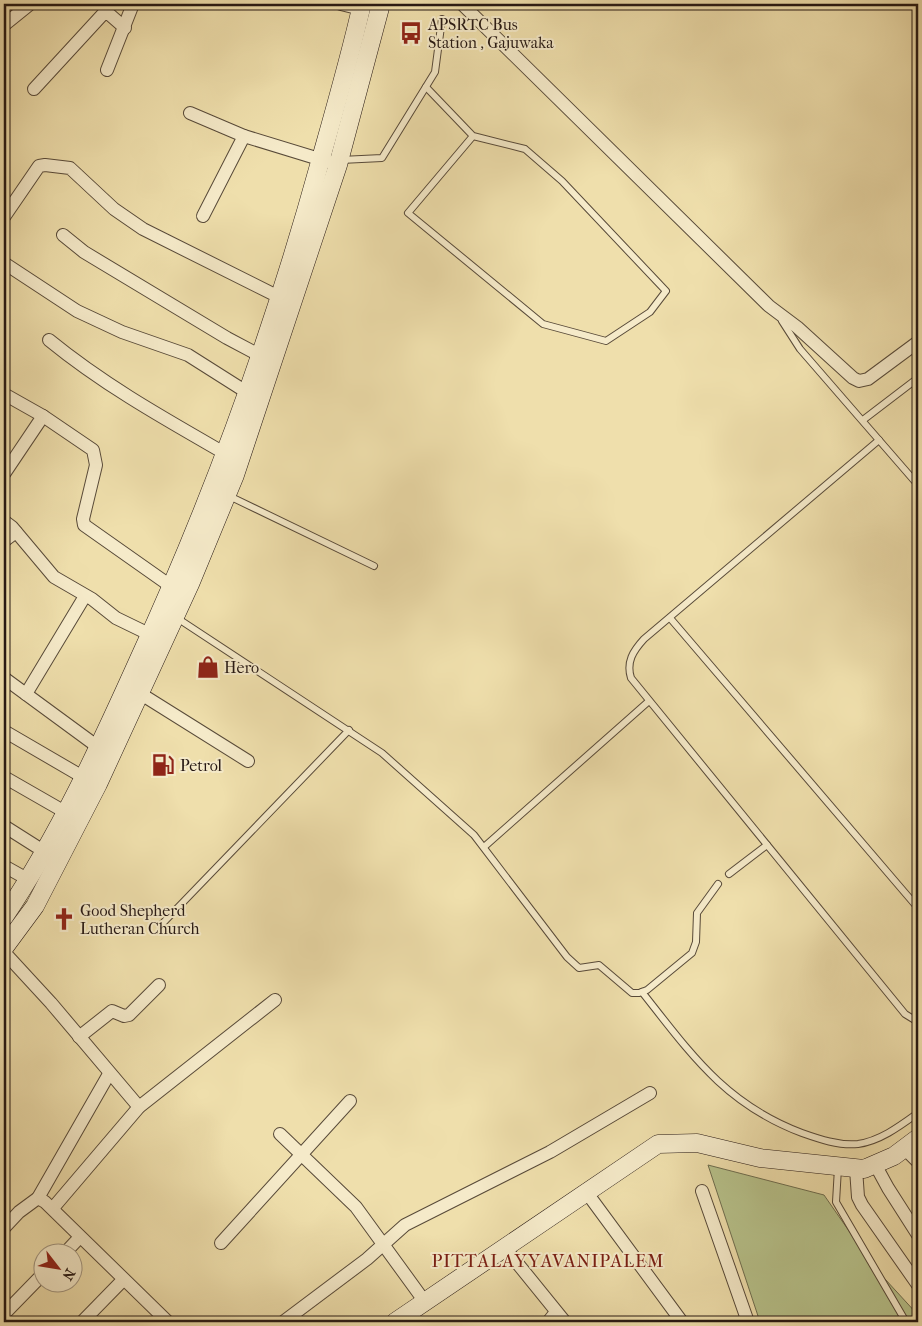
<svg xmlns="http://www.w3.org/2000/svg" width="922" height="1326" viewBox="0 0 922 1326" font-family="'IM FELL French Canon',serif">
  <rect width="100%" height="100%" fill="#efdfac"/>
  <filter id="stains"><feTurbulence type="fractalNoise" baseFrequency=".004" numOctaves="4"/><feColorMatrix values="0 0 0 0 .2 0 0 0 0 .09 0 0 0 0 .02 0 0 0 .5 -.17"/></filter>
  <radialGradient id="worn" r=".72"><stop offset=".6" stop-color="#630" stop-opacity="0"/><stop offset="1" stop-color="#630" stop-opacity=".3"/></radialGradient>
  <!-- green -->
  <polygon fill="#b7c28b" stroke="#6e6d4f" points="708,1165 824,1195 874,1267 918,1315 918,1322 760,1322"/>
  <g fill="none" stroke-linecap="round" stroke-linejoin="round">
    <defs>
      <g id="lane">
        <polyline points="426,87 473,136 408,213 543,324 606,341 650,312 666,291 562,181 525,149 473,136"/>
        <polyline points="341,160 382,158 435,72 442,19"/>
        <polyline points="782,321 800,349 918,485"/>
        <polyline points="863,420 918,378"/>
        <path d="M 879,440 L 644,639 C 633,651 626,662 631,678 L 905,1014 L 918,1022"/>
        <polyline points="227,495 374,566"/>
        <polyline points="177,618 382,753 474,835 567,957 579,968 599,965 632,993 639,993 647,990 692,953 696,942 697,913 718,884"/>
        <polyline points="670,618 918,908"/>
        <polyline points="484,847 649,701"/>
        <polyline points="729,874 767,845"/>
        <polyline points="162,924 349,730"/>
        <path d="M 642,992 C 691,1054 725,1104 802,1133 C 819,1139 839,1146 858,1144 C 880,1141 900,1126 918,1113"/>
        <polyline points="838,1168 836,1202 906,1322"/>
      </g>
      <g id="street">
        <polyline points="341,4 361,9"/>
        <polyline points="462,4 769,306 797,327 853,378 859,381 868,379 918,342"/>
        <polyline points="4,25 30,4"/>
        <polyline points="107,70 133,4"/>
        <polyline points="34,89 103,14 109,14 125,28"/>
        <polyline points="190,113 244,136 329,162"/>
        <polyline points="203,216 244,136"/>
        <polyline points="4,217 39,166 45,165 70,168 114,209 143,229 287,301"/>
        <polyline points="63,235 84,252 227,338 261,356"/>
        <polyline points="4,263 77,311 122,332 188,355 248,393"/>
        <path d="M 49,340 C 104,385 165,419 226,454"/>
        <polyline points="4,394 43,416 93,450 96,465 83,519 84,525 172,587"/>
        <polyline points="4,474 43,416"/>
        <polyline points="4,521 12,527 54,577 92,599 116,618 151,635"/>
        <polyline points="4,541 16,532"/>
        <polyline points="4,678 98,747"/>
        <polyline points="26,694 85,596"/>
        <polyline points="141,694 248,761"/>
        <polyline points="4,731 83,777"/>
        <polyline points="4,777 65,812"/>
        <polyline points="4,826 45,852"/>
        <polyline points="4,866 29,880"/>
        <polyline points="4,952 51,1003 139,1107"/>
        <polyline points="79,1037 112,1011 124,1016 129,1015 159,985"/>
        <polyline points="280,1134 356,1207 425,1302"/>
        <polyline points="905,1149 918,1162"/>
        <polyline points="876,1166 888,1188 918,1235"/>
        <polyline points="856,1169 858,1197 862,1205 918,1285"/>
        <polyline points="702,1191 748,1322"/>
        <polyline points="587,1193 682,1322"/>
        <polyline points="38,1198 109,1074"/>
        <polyline points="53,1208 139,1107 275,1000"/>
        <polyline points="4,1228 19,1212 38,1198 45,1202 168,1322"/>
        <polyline points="221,1243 350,1101"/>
        <polyline points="505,1248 565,1322"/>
        <polyline points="64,1254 79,1238"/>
        <polyline points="4,1314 42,1275"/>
        <polyline points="82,1322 123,1280"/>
        <polyline points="283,1322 367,1259 405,1225 550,1152 650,1093"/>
        <polyline points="548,1322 556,1312"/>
      </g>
      <g id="secondary">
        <path d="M 4,917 C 58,837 99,748 139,659 C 213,498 273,332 320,162 C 335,109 350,57 362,4"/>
        <polyline points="4,948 35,906 98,784 190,584 235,475 338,165 381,4"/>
        <polyline points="395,1322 658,1144 697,1143 760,1158 864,1169 894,1156 918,1138"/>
      </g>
    </defs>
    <!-- lane casing -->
    <use href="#lane" stroke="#584a39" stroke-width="8"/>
    <!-- street casing -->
    <use href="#street" stroke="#584a39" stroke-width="14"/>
    <!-- secondary casing -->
    <use href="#secondary" stroke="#261813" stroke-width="19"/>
    <!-- lane -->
    <use href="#lane" stroke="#f5eac9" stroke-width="6"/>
    <!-- street -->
    <use href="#street" stroke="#f5eac9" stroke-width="12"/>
    <!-- secondary -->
    <use href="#secondary" stroke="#f5eac9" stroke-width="18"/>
  </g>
  <!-- icons -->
  <defs>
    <symbol id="bus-bare" viewBox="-9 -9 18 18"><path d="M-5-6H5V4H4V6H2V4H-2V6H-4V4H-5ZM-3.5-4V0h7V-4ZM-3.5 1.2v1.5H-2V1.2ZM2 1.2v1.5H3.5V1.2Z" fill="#8f2418" stroke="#f5eac9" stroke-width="2.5" paint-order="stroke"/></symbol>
    <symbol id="shop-bare" viewBox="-9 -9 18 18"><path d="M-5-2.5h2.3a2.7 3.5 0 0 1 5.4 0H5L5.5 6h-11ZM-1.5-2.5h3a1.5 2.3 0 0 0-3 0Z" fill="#8f2418" stroke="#f5eac9" stroke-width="2.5" paint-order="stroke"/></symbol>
    <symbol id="fuel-bare" viewBox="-9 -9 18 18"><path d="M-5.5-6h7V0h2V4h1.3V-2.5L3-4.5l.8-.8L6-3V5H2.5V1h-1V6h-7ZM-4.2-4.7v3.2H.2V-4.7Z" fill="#8f2418" stroke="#f5eac9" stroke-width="2.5" paint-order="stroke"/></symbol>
    <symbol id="church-bare" viewBox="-9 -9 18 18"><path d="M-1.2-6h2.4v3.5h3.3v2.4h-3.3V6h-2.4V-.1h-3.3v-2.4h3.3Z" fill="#8f2418" stroke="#f5eac9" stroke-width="2.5" paint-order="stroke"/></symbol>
  </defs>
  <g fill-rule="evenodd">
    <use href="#bus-bare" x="395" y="17" width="32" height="32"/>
    <use href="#shop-bare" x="192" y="651" width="32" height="32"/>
    <use href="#fuel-bare" x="147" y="749" width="32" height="32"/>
    <use href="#church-bare" x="48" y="903" width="32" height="32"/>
  </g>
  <g text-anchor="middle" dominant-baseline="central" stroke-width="4" stroke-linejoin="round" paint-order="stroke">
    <!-- poi labels -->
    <g font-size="16" fill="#261813" stroke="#f5eac9" text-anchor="start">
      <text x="428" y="24">APSRTC Bus<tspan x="428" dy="18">Station , Gajuwaka</tspan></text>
      <text x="224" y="667">Hero</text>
      <text x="180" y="765">Petrol</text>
      <text x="80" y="910">Good Shepherd<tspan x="80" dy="18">Lutheran Church</tspan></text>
    </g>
    <!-- neighbourhood labels -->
    <g font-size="18" letter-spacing="1" fill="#7a1f14" stroke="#f5eac9">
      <text x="548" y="1261">PITTALAYYAVANIPALEM</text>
    </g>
  </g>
  <!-- margin -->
  <rect width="922" height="1326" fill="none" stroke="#efdfac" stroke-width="20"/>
  <rect x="5" y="5" width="912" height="1316" fill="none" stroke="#261813" stroke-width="2.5"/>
  <rect x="10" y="10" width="902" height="1306" fill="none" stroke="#261813"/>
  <!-- north arrow -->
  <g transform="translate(58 1268) rotate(121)"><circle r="24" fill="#f5eac9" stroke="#a29680"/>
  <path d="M0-4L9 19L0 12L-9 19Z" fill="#8f2418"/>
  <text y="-8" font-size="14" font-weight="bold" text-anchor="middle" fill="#261813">N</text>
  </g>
  <rect width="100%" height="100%" filter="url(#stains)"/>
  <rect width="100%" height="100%" fill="url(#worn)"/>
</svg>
